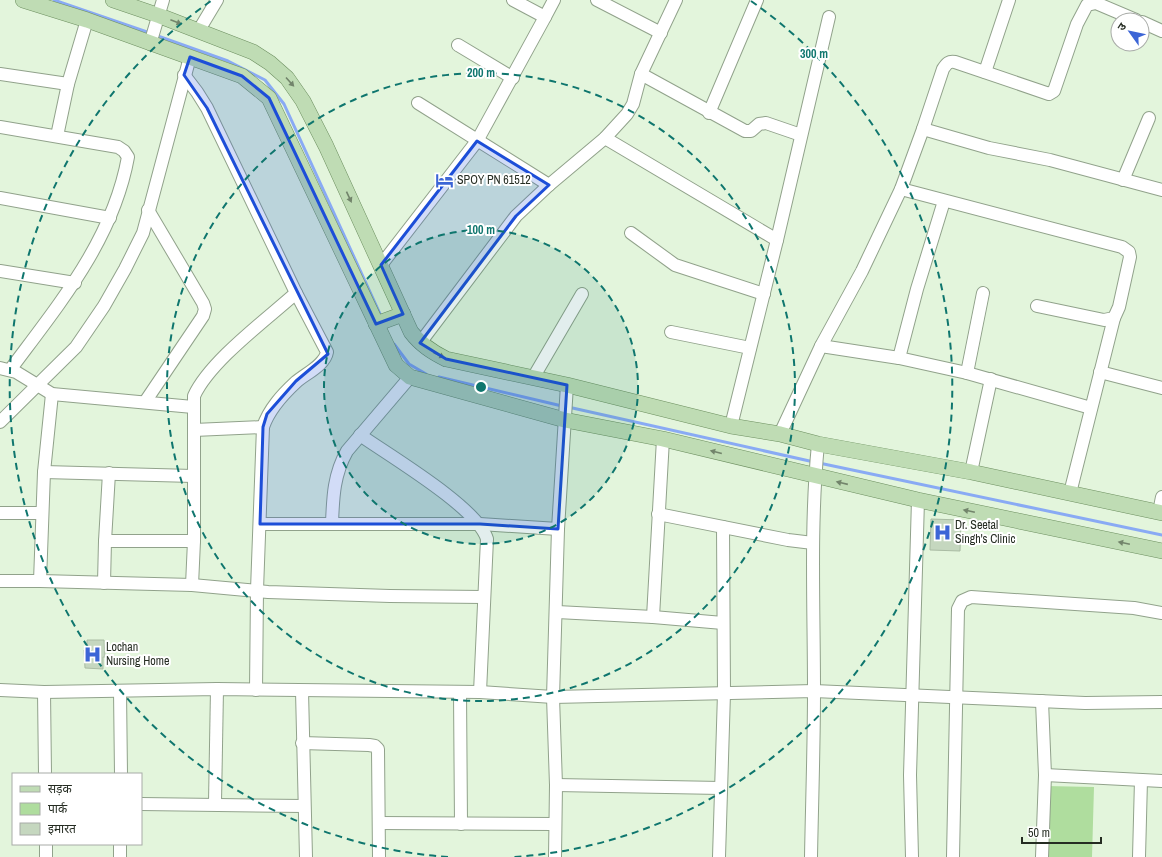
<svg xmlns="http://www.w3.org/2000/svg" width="1162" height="857" viewBox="0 0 1162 857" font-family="'Archivo Narrow','Noto Sans Devanagari',sans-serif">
  <rect width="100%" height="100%" fill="#e3f5dc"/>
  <!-- green -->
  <polygon fill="#afdd9e" points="1046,786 1094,787 1092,857 1044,857"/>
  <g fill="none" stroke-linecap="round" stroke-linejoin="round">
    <!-- stream -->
    <g stroke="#89aaf4" stroke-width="3">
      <polyline points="54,0 150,33"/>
      <polyline points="155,35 228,61 265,80 284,104 381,316"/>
      <polyline points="394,344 409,364 426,374"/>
      <polyline points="439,377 562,406"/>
      <polyline points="568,407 814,462"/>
      <polyline points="819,463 1162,535"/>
    </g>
  </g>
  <!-- building -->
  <g fill="#c5d7bf" stroke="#aabca4">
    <polygon points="931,519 961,520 960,551 930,550"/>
    <polygon points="87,640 104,640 105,657 103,657 103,669 85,668 84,650 87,650"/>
  </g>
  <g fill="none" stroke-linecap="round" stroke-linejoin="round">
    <defs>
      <g id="minor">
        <polyline points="597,0 661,33"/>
        <polyline points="545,17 554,0"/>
        <polyline points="1142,22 1162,31"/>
        <polyline points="199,30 217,0"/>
        <polyline points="150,44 163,0"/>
        <polyline points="458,45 513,78"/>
        <polyline points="985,72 1009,0"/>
        <polyline points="0,74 68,84"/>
        <polyline points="641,74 745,131 751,131 759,124 766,123 801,135"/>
        <path d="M 184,75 L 197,92 L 207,108 L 296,293 C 266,320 210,361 194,396 L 194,541 L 192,585"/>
        <polyline points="418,103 549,185"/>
        <polyline points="709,113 757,0"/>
        <path d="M 0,127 L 118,147 L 124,151 L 128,157 C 113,240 59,304 10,370"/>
        <polyline points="923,129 989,148 1050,160 1162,190"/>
        <polyline points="57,136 68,84 87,20"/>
        <polyline points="605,138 777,240"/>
        <polyline points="1123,180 1149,118"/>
        <polyline points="901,189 1122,247 1129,252 1130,257 1119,307 1114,318 1104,320 1037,306"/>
        <polyline points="0,198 110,218"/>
        <polyline points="631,233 675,265 764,294"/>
        <polyline points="381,265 477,141 545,17 513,0"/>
        <polyline points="0,271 75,283"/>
        <polyline points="671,332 750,348"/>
        <polyline points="420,343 516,216 549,185 605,138 627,114 633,104 641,74 676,0"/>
        <polyline points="821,346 899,358 967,373 1091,408"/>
        <polyline points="899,358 917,289 944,201"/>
        <polyline points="0,368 16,372 52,394 193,407"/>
        <polyline points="1100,372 1162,388"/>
        <polyline points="967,373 983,293"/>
        <polyline points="533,378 582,294"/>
        <polyline points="145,402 203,316 205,309 203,303 148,210"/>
        <polyline points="0,422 76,347 104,306 125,269 143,233 190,57"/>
        <polyline points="731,426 777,240 829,17"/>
        <polyline points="194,430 263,427"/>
        <path d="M 780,434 L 821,346 L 862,271 L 901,189 L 923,129 L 943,69 C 947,63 949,61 955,62 L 1049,94 L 1054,91 L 1077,24 L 1087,5 L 1096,3 L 1136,20"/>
        <path d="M 360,435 C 390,456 478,508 487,539 L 480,692"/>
        <polyline points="44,472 193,476"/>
        <polyline points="971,472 991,379"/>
        <polyline points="109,473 105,541 194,541"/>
        <polyline points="1070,493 1114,318"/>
        <polyline points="1159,512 1162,497"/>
        <polyline points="0,513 42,513"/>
        <polyline points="658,514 788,540 813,543"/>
        <path d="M 332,523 C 333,496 334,474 347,451 L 410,377"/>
        <polyline points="260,524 480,524 558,529"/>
        <polyline points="0,581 40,581 44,472 52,394"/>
        <polyline points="40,581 192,585 268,592 390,596 483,597"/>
        <polyline points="104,583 105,541"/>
        <polyline points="557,612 653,617 723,623"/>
        <polyline points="653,617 663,439"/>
        <polyline points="0,690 44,692 217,689 480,692 553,697 814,691 1085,703 1162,702"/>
        <path d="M 256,690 L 257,590 L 263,427 C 269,409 282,395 296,382 C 305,374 325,365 327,352 L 296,293"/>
        <polyline points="120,691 121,774"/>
        <polyline points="302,691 306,857"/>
        <polyline points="44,692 45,774"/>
        <polyline points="460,692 461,824"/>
        <polyline points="302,743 369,745 375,746 378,749 379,857"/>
        <polyline points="1045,775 1162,781"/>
        <polyline points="556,785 721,788"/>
        <polyline points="215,803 217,689"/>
        <polyline points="141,804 304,806"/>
        <polyline points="379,823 554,824"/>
        <polyline points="46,844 46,857"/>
        <polyline points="120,857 120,844"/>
        <polyline points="555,857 556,785 553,697 558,529 567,385"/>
        <polyline points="719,857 724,693 723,527"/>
        <path d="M 811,857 C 812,801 814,746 814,690 C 814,608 810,526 818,444"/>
        <polyline points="912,857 910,775 918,500"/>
        <polyline points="953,857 958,609 962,601 971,597 1134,608 1162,613"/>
        <polyline points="1042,857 1045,775 1042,701"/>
        <polyline points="1139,857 1141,780"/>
      </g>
      <g id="major">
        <polyline points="23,0 87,20 242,76 269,98 396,365 410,377 565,420 663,439 918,500 1162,551"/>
        <path d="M 113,0 L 160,16 L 253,52 L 270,63 L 287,78 L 303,101 L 326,146 L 411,332 C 421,345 432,352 446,359 L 567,385 L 731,426 L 780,434 L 818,444 L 971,472 L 1162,513"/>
        <polyline points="376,324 403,314"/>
      </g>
    </defs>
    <!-- minor casing -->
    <use href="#minor" stroke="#91a28b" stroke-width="14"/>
    <!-- major casing -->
    <use href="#major" stroke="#6d8f60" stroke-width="16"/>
    <!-- minor -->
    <use href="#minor" stroke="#fff" stroke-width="12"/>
    <!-- major -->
    <use href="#major" stroke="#bfdcb4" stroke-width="15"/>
  </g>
  <!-- one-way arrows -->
  <defs><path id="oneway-solid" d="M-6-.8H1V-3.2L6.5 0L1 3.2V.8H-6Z"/></defs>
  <g fill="#72846b">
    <use href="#oneway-solid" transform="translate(176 22) rotate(21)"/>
    <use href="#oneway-solid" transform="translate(290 82) rotate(48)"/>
    <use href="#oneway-solid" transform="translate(349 197) rotate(65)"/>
    <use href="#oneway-solid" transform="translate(439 355) rotate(25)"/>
    <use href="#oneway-solid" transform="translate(716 452) rotate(-166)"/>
    <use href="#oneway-solid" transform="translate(842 483) rotate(-167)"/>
    <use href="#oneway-solid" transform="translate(969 511) rotate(-168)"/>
    <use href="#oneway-solid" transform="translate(1124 543) rotate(-168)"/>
  </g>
  <!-- marked area -->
  <path fill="#1d4ed8" fill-opacity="0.2" stroke="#1d4ed8" stroke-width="3" stroke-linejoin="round" d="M 190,57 L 242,76 L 269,98 L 376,324 L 403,314 L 381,265 L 477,141 L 549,185 L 516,216 L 420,343 L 446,359 L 567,385 L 558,529 L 480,524 L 260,524 L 263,427 L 267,414 L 296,381 L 328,354 L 207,108 L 184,75 Z"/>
  <!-- distance rings -->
  <circle cx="481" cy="387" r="157" fill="#0f766e" fill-opacity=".12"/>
  <g fill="none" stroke="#0f766e" stroke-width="2" stroke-dasharray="7 5">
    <circle cx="481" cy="387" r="157"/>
    <circle cx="481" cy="387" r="314"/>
    <path d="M448 857A471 471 0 0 1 211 1M751 1A471 471 0 0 1 514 857"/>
  </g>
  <!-- icons -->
  <defs>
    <symbol id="hotel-bare" viewBox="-9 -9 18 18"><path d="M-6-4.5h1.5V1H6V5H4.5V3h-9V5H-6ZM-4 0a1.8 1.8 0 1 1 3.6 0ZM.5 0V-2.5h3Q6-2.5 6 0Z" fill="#3c65d6" stroke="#fff" stroke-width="2.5" paint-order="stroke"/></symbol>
    <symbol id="hospital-bare" viewBox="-9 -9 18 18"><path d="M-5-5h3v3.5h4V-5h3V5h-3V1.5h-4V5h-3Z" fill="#3c65d6" stroke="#fff" stroke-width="2.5" paint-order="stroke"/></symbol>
  </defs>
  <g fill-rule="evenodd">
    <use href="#hotel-bare" x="432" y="168" width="25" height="25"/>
    <use href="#hospital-bare" x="930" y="520" width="25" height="25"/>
    <use href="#hospital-bare" x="80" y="642" width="25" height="25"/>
  </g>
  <g text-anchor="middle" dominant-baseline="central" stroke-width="4" stroke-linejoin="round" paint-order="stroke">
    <!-- poi labels -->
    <g font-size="12" fill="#252c22" stroke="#fff" text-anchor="start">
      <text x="457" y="180">SPOY PN 61512</text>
      <text x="955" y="525">Dr. Seetal<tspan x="955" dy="14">Singh's Clinic</tspan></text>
      <text x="106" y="647">Lochan<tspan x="106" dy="14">Nursing Home</tspan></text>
    </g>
  </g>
  <circle cx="481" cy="387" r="6" fill="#0f766e" stroke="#fff" stroke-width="2"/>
  <g font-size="12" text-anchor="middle" font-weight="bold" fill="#0f766e" stroke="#fff" stroke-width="4" stroke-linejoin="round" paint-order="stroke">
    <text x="814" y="58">300 m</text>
    <text x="481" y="77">200 m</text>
    <text x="481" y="234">100 m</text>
  </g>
  <!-- legend -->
  <rect x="12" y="773" width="130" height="72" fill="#ffffff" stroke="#a8aba7"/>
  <rect x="20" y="786" width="20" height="6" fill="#bfdcb4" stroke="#a8aba7"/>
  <text x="48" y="793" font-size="12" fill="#252c22">सड़क</text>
  <rect x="20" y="803" width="20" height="12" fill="#afdd9e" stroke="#a8aba7"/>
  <text x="48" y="813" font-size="12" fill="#252c22">पार्क</text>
  <rect x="20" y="823" width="20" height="12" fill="#c5d7bf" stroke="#a8aba7"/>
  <text x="48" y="833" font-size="12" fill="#252c22">इमारत</text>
  <!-- north arrow -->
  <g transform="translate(1130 32) rotate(303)"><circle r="19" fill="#ffffff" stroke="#a8aba7"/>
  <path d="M0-3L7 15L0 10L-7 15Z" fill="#3c65d6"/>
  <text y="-6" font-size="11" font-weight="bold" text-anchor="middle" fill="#252c22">उ</text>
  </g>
  <!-- scale -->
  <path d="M1022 837v6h79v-6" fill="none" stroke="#252c22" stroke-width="2"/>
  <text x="1028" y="837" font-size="12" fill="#252c22" stroke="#ffffff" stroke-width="3" paint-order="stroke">50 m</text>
</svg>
